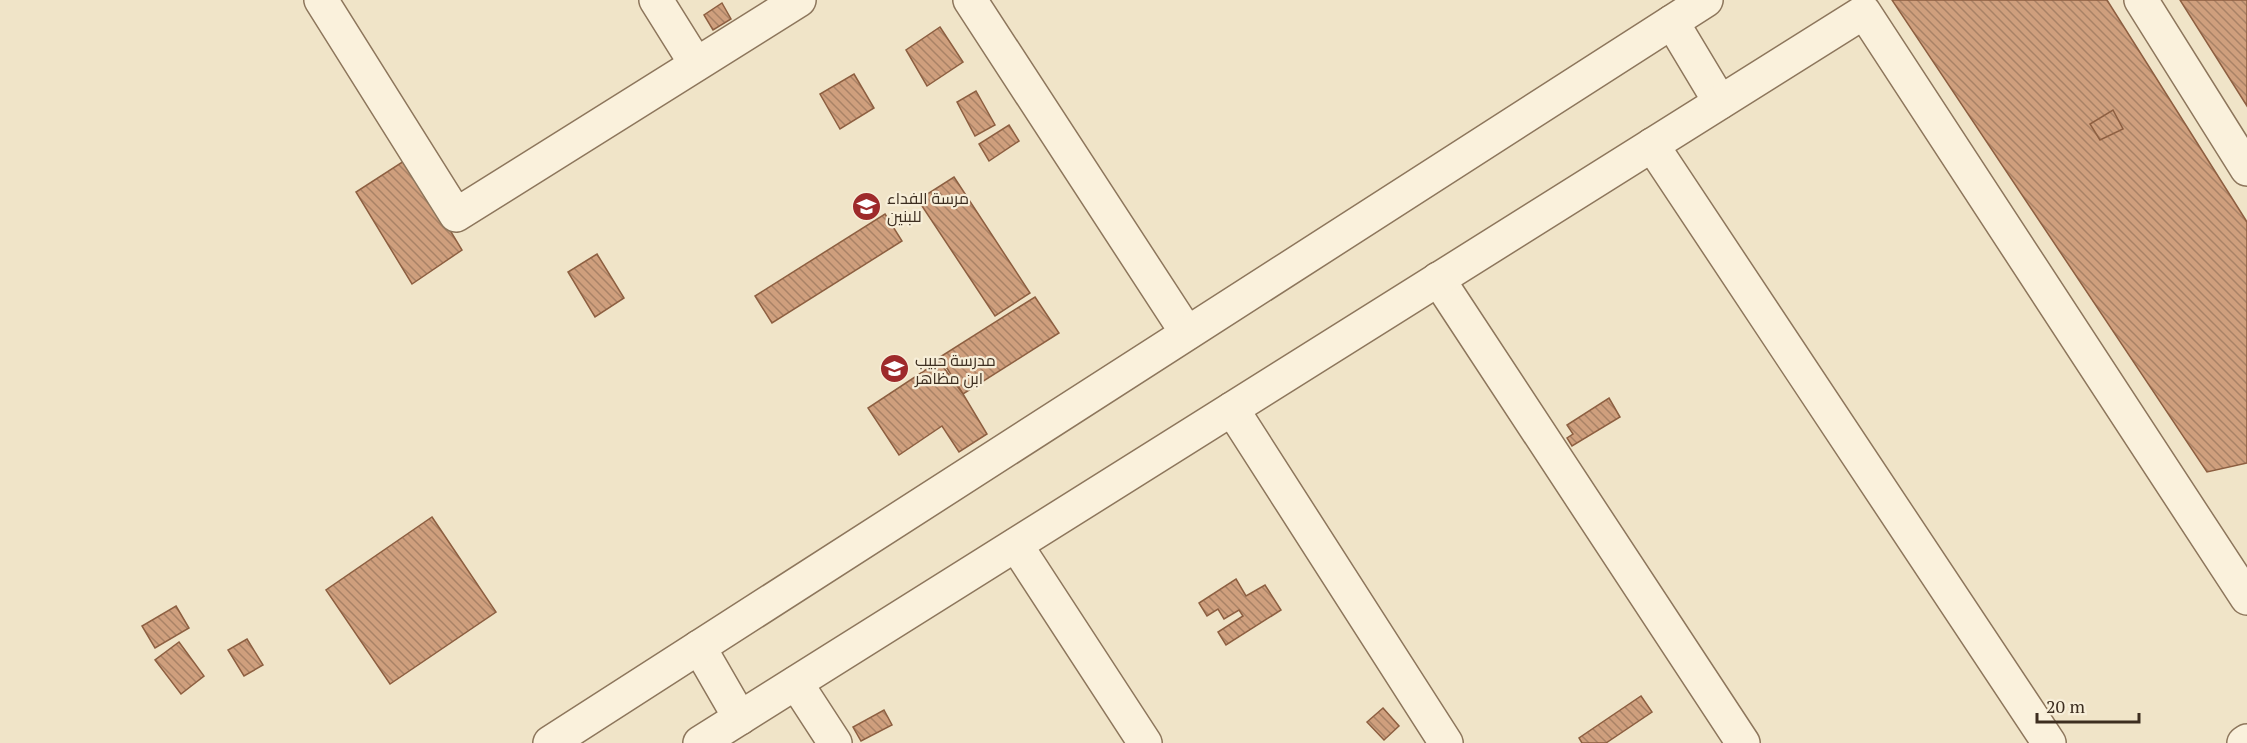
<svg xmlns="http://www.w3.org/2000/svg" width="2247" height="743" viewBox="0 0 2247 743" font-family="'PT Serif',Cairo,serif">
  <defs>
    <pattern id="building-back-hatch" width="6" height="6" patternUnits="userSpaceOnUse" patternTransform="scale(1.5)"><rect width="6" height="6" fill="#cf9f7d"/><path d="M-1 5l2 2M0 0l6 6M5-1l2 2" fill="none" stroke="#a98266"/></pattern>
  </defs>
  <rect width="100%" height="100%" fill="#f0e4c8"/>
  <!-- building -->
  <g fill="url(#building-back-hatch)" stroke="#8d5f41" stroke-width="1.5">
    <polygon points="1892,0 2107,0 2247,222 2247,463 2207,472"/>
    <polygon points="2180,0 2247,0 2247,106"/>
    <polygon points="722,3 731,19 713,30 704,15"/>
    <polygon points="940,27 963,62 927,86 906,50"/>
    <polygon points="854,74 874,108 840,129 820,94"/>
    <polygon points="976,91 995,125 975,136 957,102"/>
    <polygon points="2113,110 2123,129 2100,140 2090,124"/>
    <polygon points="1009,125 1019,141 989,161 979,144"/>
    <polygon points="407,159 462,250 412,284 356,192"/>
    <polygon points="954,177 1030,293 995,316 918,200"/>
    <polygon points="885,214 902,241 772,323 755,296"/>
    <polygon points="597,254 624,298 595,317 568,272"/>
    <polygon points="1035,297 1059,333 963,394 940,357"/>
    <polygon points="939,361 963,394 987,434 959,452 942,426 899,455 868,408"/>
    <polygon points="1609,398 1620,417 1572,446 1567,438 1573,434 1567,425"/>
    <polygon points="432,517 496,612 390,684 326,590"/>
    <polygon points="1236,579 1246,596 1265,585 1281,610 1226,645 1218,632 1243,616 1239,610 1224,619 1218,609 1207,616 1199,603"/>
    <polygon points="176,606 189,628 155,648 142,626"/>
    <polygon points="247,639 263,665 244,676 228,650"/>
    <polygon points="179,642 204,676 181,694 155,660"/>
    <polygon points="1641,696 1652,712 1606,743 1582,743 1579,738"/>
    <polygon points="1383,708 1399,726 1384,740 1367,722"/>
    <polygon points="884,710 892,725 861,741 853,727"/>
  </g>
  <g fill="none" stroke-linecap="round" stroke-linejoin="round">
    <defs>
      <g id="minor">
        <polyline points="321,0 456,215 799,0"/>
        <polyline points="656,0 696,64"/>
        <polyline points="970,0 1187,333"/>
        <polyline points="2141,0 2247,169"/>
        <polyline points="1672,22 1720,102"/>
        <polyline points="1652,145 2049,743"/>
        <polyline points="1438,279 1743,743"/>
        <polyline points="1232,409 1446,743"/>
        <polyline points="1016,545 1145,743"/>
        <polyline points="699,647 740,718"/>
        <polyline points="796,683 835,743"/>
        <polyline points="550,743 1706,0"/>
        <polyline points="700,743 1864,12 2247,598"/>
        <polyline points="2244,743 2247,741"/>
      </g>
    </defs>
    <!-- minor casing -->
    <use href="#minor" stroke="#8d765c" stroke-width="36"/>
    <!-- minor -->
    <use href="#minor" stroke="#faf1dc" stroke-width="33"/>
  </g>
  <!-- icons -->
  <defs>
    <symbol id="school-disc" viewBox="-11 -11 22 22"><circle r="9.5" fill="#9e2a2b" stroke="#f7eed8"/><path d="M0-5L7-2L0 1L-7-2ZM-4 1L0 2.5L4 1V4Q0 6-4 4Z" fill="#fff"/></symbol>
  </defs>
  <g fill-rule="evenodd">
    <use href="#school-disc" x="850" y="190" width="33" height="33"/>
    <use href="#school-disc" x="878" y="352" width="33" height="33"/>
  </g>
  <g text-anchor="middle" dominant-baseline="central" stroke-width="4.5" stroke-linejoin="round" paint-order="stroke">
    <!-- poi labels -->
    <g font-size="16" fill="#3d2e20" stroke="#f7eed8" text-anchor="start">
      <text x="887" y="198">مرسة الفداء<tspan x="887" dy="18">للبنين</tspan></text>
      <text x="915" y="360">مدرسة حبيب<tspan x="915" dy="18">ابن مظاهر</tspan></text>
    </g>
  </g>
  <!-- scale -->
  <path d="M2037 713v9h102v-9" fill="none" stroke="#3d2e20" stroke-width="3"/>
  <text x="2046" y="713" font-size="18" fill="#3d2e20" stroke="#f7eed8" stroke-width="4.5" paint-order="stroke">20 m</text>
</svg>
